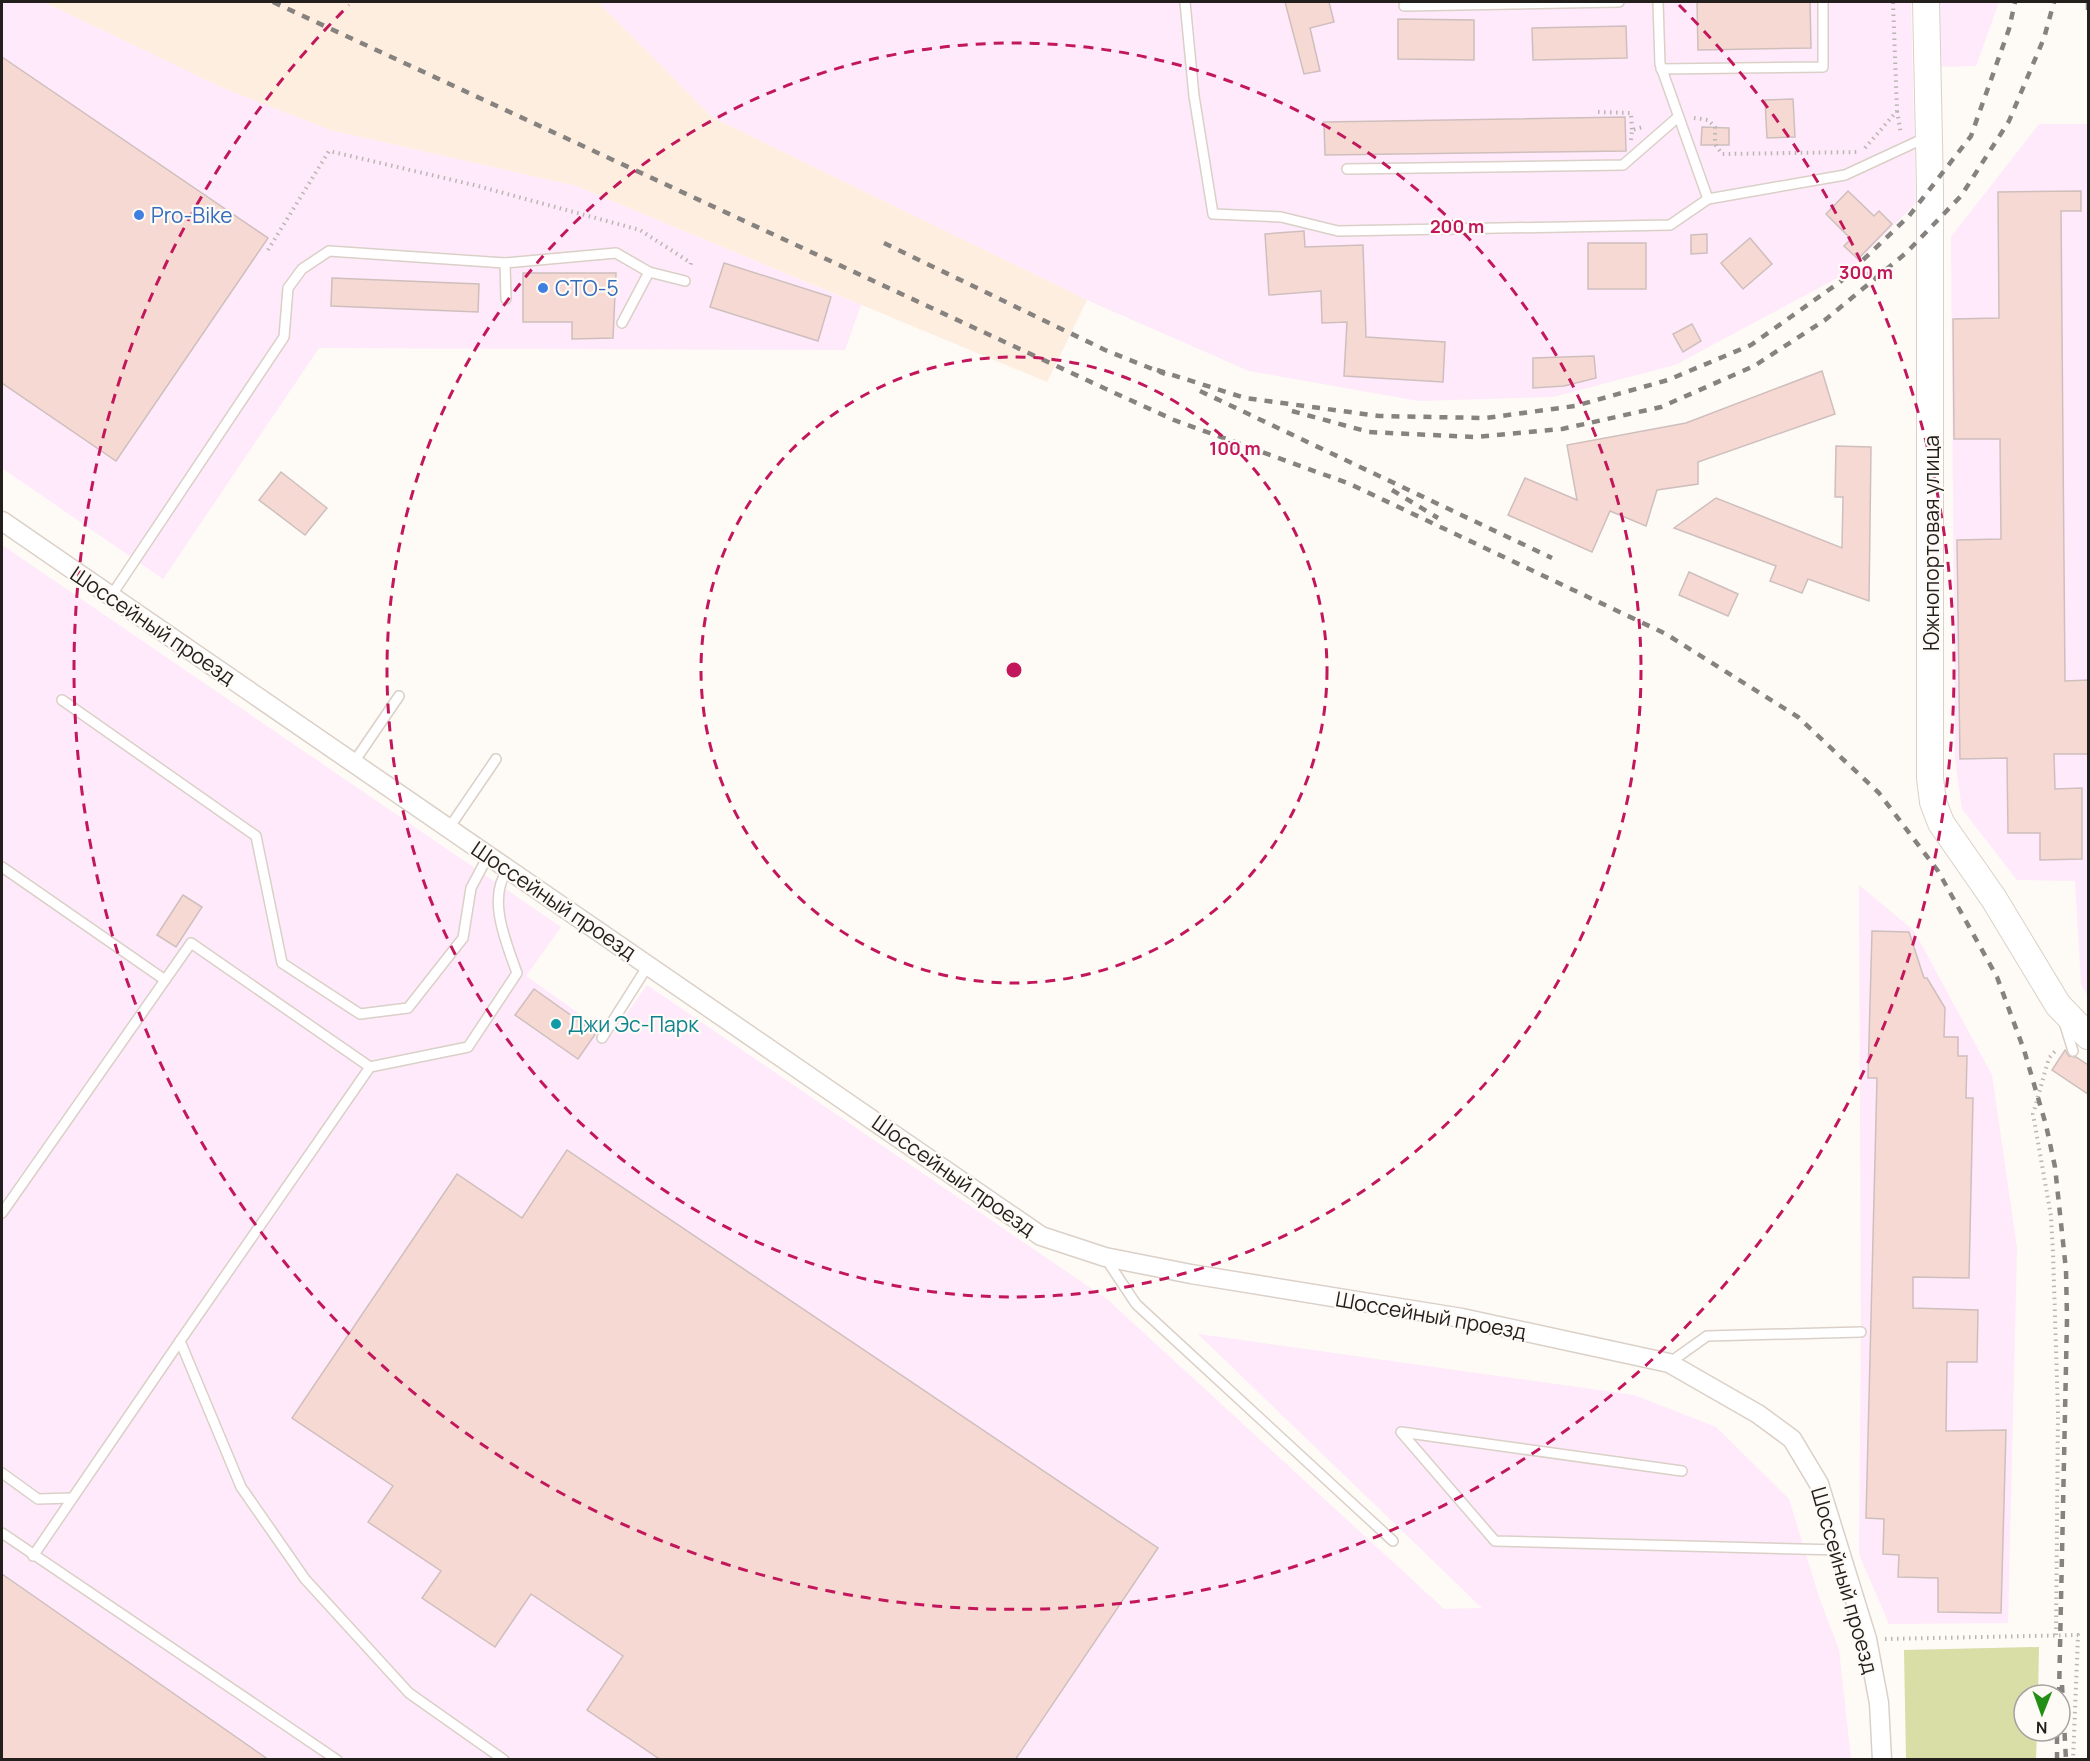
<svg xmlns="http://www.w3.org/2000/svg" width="2090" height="1761" viewBox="0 0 2090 1761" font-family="Manrope,sans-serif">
  <rect width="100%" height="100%" fill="#fefaf6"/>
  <!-- built -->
  <polygon fill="#feeedf" points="44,2 598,2 712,117 1087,300 1047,382 576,186 330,130 225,89"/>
  <!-- industrial -->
  <g fill="#feeafa">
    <polygon points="2,2 44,2 225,89 330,130 576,186 861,305 845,350 319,348 163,579 2,468"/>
    <polygon points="598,2 1911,2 1916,203 1845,274 1675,365 1553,397 1419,401 1249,371 1087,300 712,117"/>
    <polygon points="1938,2 1999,2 1976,66 1939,67"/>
    <polygon points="2039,124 2088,124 2088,996 2081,984 2075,881 2017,880 1962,809 1955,759 1951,237"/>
    <polygon points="2,545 561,927 526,976 611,1036 647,985 1108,1300 1444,1609 1482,1608 1198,1334 1634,1395 1716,1427 1789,1499 1819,1597 1839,1650 1851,1759 2,1759"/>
    <polygon points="1859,885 1914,931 1992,1075 2017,1248 2008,1623 1889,1624 1859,1554 1861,1332"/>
  </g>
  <!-- green -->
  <polygon fill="#d9dda6" points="2039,1647 2038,1695 2024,1695 2024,1731 2037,1731 2036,1759 1906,1759 1904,1650"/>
  <!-- building -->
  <g fill="#f7d9d4" stroke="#cebfbd" stroke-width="1.5">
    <polygon points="1285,2 1329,2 1334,22 1310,28 1320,71 1304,74"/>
    <polygon points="1697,2 1810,2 1811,48 1698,50"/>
    <polygon points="1398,19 1474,20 1474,60 1398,59"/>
    <polygon points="1626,26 1627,58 1533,60 1532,28"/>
    <polygon points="2,57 268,238 116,461 2,383"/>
    <polygon points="1793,99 1795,137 1767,138 1765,100"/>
    <polygon points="1625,117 1626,151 1325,155 1324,122"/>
    <polygon points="1702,127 1729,128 1729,145 1701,145"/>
    <polygon points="1848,191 1874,216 1879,211 1892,224 1858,259 1844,246 1851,239 1826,214"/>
    <polygon points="2081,191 2081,211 2061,211 2065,681 2088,680 2088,754 2054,754 2055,789 2082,788 2082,859 2040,860 2040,833 2008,833 2007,758 1960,759 1957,540 2001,539 2000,439 1954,439 1953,319 1999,318 1998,192"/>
    <polygon points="1304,231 1305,247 1363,245 1366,337 1445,342 1443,382 1344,376 1347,322 1322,323 1321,291 1269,295 1265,234"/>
    <polygon points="1707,234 1707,253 1691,254 1691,235"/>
    <polygon points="1750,238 1772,264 1743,289 1721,263"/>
    <rect x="1588" y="243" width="58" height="46"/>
    <polygon points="724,263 831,297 818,341 710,307"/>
    <polygon points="523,273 616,273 613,338 572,339 572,322 523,322"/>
    <polygon points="332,278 479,284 478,312 331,306"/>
    <polygon points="1692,324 1701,341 1683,352 1673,334"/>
    <polygon points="1594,356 1596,378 1564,386 1533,388 1533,358"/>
    <polygon points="1822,371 1835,414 1698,462 1698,484 1657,490 1646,526 1610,511 1592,552 1508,515 1525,478 1577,500 1567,445 1686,423"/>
    <polygon points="1836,446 1871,447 1869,601 1808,579 1802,593 1770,581 1776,566 1674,528 1716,498 1842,548 1843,497 1835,497"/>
    <polygon points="281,472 327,508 305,535 259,500"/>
    <polygon points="1689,572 1738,594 1728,616 1679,595"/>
    <polygon points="183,895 202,907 176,947 157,935"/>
    <polygon points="1872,931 1909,932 1924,978 1927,978 1945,1008 1944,1037 1958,1037 1958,1056 1967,1056 1966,1098 1973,1098 1969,1278 1913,1277 1913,1308 1978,1310 1977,1362 1947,1362 1946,1431 2006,1430 2001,1613 1938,1612 1938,1578 1898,1577 1899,1555 1883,1554 1884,1519 1866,1518 1877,1078 1868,1078"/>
    <polygon points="534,989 596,1033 578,1059 515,1015"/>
    <polygon points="2065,1050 2069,1056 2076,1057 2088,1065 2088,1094 2052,1070"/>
    <polygon points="567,1150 1158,1548 1015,1760 661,1760 587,1710 623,1656 531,1594 495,1647 422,1598 441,1571 368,1522 393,1486 292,1418 457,1174 522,1218"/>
    <polygon points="2,1574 269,1760 2,1760"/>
  </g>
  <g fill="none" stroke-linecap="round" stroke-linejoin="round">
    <defs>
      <g id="lane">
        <polyline points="1185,2 1194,96 1213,214 1281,217 1338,231 1670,225 1708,199"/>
        <polyline points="1658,2 1660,64 1708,199 1845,175 1927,137"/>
        <polyline points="1404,6 1619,2"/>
        <polyline points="1661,69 1823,67 1823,2"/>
        <polyline points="1347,169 1623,165 1678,117"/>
        <polyline points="505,263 506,299"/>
        <polyline points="649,272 685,281"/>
        <polyline points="111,596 284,337 288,288 302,269 329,251 505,263 616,253 649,272 622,323"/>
        <polyline points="62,700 256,836 282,963 360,1014 408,1008 463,938 471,888 488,856"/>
        <polyline points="354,762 399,696"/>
        <polyline points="449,828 496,759"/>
        <polyline points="2,867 165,980"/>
        <polyline points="2064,1022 2073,1051"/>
        <polyline points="602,1038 649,964"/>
        <polyline points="2,1213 191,943 370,1067"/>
        <polyline points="1106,1259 1136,1304 1393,1541"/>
        <polyline points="1669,1363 1707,1336 1861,1332"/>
        <polyline points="1682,1471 1401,1432 1495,1541 1840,1550"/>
        <polyline points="2,1473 38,1499 72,1498"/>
        <polyline points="2,1533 337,1760"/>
        <polyline points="33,1556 180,1341"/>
        <path d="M 504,1760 L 409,1693 L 305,1579 L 241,1487 L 180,1341 L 370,1067 L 468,1047 L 517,973 C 507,945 486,897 508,870"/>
      </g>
      <polyline id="street" points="2,521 1041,1236 1105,1257 1191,1274 1462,1318 1669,1363 1758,1414 1792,1439 1819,1484 1867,1639 1879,1703 1882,1760"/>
      <polyline id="secondary" points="1926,2 1930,189 1930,778 1933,802 1941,823 1994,899 2058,1005 2088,1036"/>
    </defs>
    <!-- lane casing -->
    <use href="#lane" stroke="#dad0c7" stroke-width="12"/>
    <!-- street casing -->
    <use href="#street" stroke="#dad0c7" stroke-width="21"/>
    <!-- secondary casing -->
    <use href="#secondary" stroke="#dad0c7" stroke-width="28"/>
    <!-- path -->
    <g stroke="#bab6b2" stroke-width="4" stroke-dasharray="1.5 4.5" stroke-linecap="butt">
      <polyline points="1897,111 1901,134"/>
      <polyline points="1598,112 1631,113 1632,130"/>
      <polyline points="1694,118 1708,120 1715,127 1715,144 1722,154 1860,152"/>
      <polyline points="1631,140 1632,130 1643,127"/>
      <polyline points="1865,148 1897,111 1893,2"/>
      <polyline points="268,250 329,151 474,185 640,230 691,263 690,268"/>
      <polyline points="2056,1635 2058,1412 2053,1253 2051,1216 2033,1114 2049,1058 2057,1049"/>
      <polyline points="1885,1639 2078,1635 2073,1760"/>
    </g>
    <!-- lane -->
    <use href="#lane" stroke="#fff" stroke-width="9"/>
    <!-- street -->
    <use href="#street" stroke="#fff" stroke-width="18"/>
    <!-- secondary -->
    <use href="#secondary" stroke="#fff" stroke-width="26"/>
    <!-- rail -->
    <g stroke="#86827f" stroke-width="4.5" stroke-dasharray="8 8" stroke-linecap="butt">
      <polyline points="273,2 1106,389 1174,420 1350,484 1666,634 1798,717 1879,793 1938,871 1997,977 2024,1050 2046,1125 2055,1167 2066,1270 2067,1319 2059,1695"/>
      <polyline points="2088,2 2088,16"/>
      <polyline points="884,243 1105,350 1165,374"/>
      <polyline points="1157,370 1245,398 1379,416 1486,418 1575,406 1668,380 1751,345 1840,282 1909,216 1971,136 2009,29 2015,2"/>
      <polyline points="1200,391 1552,558"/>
      <polyline points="1292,411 1369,432 1475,437 1562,429 1661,407 1754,366 1825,320 1906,253 1961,196 2009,121 2044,38 2054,2"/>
      <polyline points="1392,490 1438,518"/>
      <polyline points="2062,1685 2066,1760"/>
      <polyline points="2057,1760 2057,1736"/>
    </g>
  </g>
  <!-- distance rings -->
  <g fill="none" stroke="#c2185b" stroke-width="3" stroke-dasharray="10 8">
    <circle cx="1014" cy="670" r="313"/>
    <circle cx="1014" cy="670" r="627"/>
    <path d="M1679 5A940 940 0 1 1 349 5"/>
  </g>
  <!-- markers -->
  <g fill="#3f7fe0" stroke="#fefaf6" stroke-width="2">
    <circle cx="139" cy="215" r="6"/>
    <circle cx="543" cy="288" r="6"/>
  </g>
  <circle fill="#0f9aa8" stroke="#fefaf6" stroke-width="2" cx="556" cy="1024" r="6"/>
  <g text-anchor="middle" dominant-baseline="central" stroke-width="4.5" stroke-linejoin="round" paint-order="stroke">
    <!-- shop labels -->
    <g font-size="21" fill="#366cbe" stroke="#fefaf6" text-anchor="start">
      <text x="151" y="215">Pro-Bike</text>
      <text x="555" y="288">СТО-5</text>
    </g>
    <!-- street labels -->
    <g font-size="21" fill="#231f1c" stroke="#fefaf6">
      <text transform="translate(1931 543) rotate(-90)">Южнопортовая улица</text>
      <text transform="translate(153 625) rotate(34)">Шоссейный проезд</text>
      <text transform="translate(554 900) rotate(34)">Шоссейный проезд</text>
      <text transform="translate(954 1175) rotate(35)">Шоссейный проезд</text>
      <text transform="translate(1431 1315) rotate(10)">Шоссейный проезд</text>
      <text transform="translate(1845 1580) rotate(74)">Шоссейный проезд</text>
    </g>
    <!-- culture labels -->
    <g font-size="21" fill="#0d838f" stroke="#fefaf6" text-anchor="start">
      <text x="568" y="1024">Джи Эс-Парк</text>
    </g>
  </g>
  <circle cx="1014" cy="670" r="9" fill="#c2185b" stroke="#fefaf6" stroke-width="3"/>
  <g font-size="18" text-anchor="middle" font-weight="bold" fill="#c2185b" stroke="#fefaf6" stroke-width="4.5" stroke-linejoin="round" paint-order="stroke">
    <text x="1457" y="233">200 m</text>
    <text x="1866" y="279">300 m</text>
    <text x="1235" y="455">100 m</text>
  </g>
  <!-- border -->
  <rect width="2090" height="1761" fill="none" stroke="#231f1c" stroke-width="6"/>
  <!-- north arrow -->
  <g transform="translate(2042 1713) rotate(181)"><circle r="28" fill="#fefaf6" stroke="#a6a29f" stroke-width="1.5"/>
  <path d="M0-4.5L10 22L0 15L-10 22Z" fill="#218f14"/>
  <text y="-9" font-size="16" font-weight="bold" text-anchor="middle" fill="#231f1c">N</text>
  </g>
</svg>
